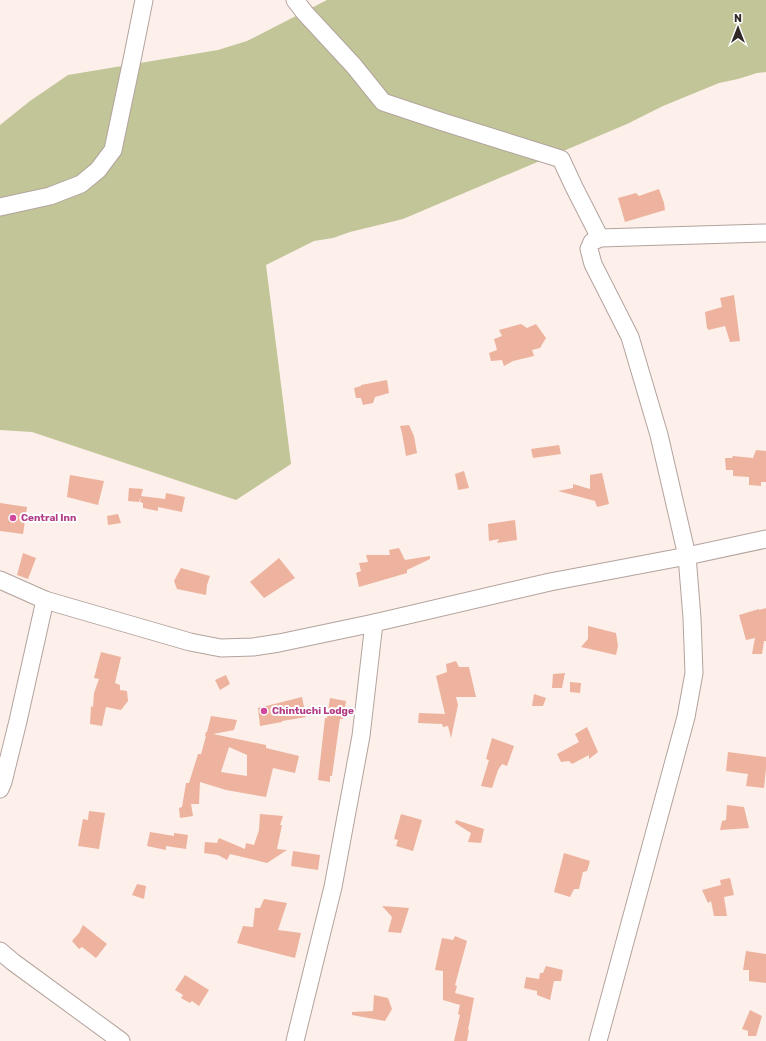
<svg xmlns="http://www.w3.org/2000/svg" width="766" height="1041" viewBox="0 0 766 1041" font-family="Rubik,sans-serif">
  <rect width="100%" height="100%" fill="#fdefea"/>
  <!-- green -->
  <polygon fill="#c1c597" points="327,0 766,0 766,72 757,73 738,79 719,83 663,106 627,124 403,219 350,232 333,238 314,241 266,265 291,464 236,500 32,432 0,430 0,125 30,101 68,75 218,50 247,41"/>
  <!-- building -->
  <g fill="#edb39e" fill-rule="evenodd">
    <polygon points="659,189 664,203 665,210 625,222 618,198 636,193 639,196"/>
    <polygon points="734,295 740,341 730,342 725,326 708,330 708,328 707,329 705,312 722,307 720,298"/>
    <polygon points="521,324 527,328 536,324 546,338 540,348 532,350 534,356 513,361 504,366 502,360 491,361 489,353 497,350 494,339 502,336 499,330"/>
    <polygon points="387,380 389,393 375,397 373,403 363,405 361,398 356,398 354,388 361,386 361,385"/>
    <polygon points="409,425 414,436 417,453 406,456 402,433 400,426"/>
    <polygon points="559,445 561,454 533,458 531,449"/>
    <polygon points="756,450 766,451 766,482 761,482 761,486 749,485 749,477 733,476 733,470 726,470 725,458 732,458 733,456 753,458"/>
    <polygon points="464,471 469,488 458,490 455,474"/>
    <polygon points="602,473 609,504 597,507 595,501 558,491 573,488 573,484 590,489 590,475"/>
    <polygon points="70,475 104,481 98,505 67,497"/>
    <polygon points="129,488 143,489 141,496 165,499 166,493 185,497 182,512 158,507 158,511 143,508 143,503 140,502 141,497 139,502 128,501"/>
    <polygon points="0,503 27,507 23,534 0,531"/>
    <polygon points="118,514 121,523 108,525 107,516"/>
    <polygon points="515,520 517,540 497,543 499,539 489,541 488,524"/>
    <polygon points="399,548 405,560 430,556 430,559 407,570 407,573 359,587 356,573 361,571 359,563 368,562 366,555 390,555 389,550"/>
    <polygon points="23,553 36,558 28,579 17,575"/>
    <polygon points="279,558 295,578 264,598 250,582"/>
    <polygon points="181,568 210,576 207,585 206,595 177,589 174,581"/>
    <polygon points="766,608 766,641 764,641 762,654 752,654 755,638 746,640 739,615 759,609 759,610"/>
    <polygon points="588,626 616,633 618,646 616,655 581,647 588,639"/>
    <polygon points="101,652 121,657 115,683 120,685 120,690 127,691 128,701 121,710 106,707 102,726 90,724 91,706 93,707 94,693 99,679 94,678"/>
    <polygon points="456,661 459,667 469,667 476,697 456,697 458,705 451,738 448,726 443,727 442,724 418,723 419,713 445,714 436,676 447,672 446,664"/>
    <polygon points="565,673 562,688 552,688 553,674"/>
    <polygon points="226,675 230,684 220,690 215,680"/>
    <polygon points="570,682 581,683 580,693 570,692"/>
    <polygon points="534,694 546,698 543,706 532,706"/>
    <polygon points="302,697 306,717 282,721 282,722 260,726 258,708"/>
    <polygon points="330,698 346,701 343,719 340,719 332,776 330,776 330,782 318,780 325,718 327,718"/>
    <path d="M 211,716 L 237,720 L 234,730 L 213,734 L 266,745 L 266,748 L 299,756 L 295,773 L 273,768 L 266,797 L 226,790 L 200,782 L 199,804 L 191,804 L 193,816 L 180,818 L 179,808 L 182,807 L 186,783 L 189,783 L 198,754 L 201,754 L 200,758 L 206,736 L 205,736 L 206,732 L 207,732 ZM 229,747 L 247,755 L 247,776 L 221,772 Z"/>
    <polygon points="587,727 598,752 589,759 589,755 572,764 569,761 561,762 557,754 579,742 575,734"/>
    <polygon points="492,738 514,746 507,766 502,764 498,770 492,788 481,786 489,760 486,759"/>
    <polygon points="728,752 766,757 766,768 764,788 746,786 748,774 726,771"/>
    <polygon points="727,805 744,807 749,828 720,830 722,821 726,820"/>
    <polygon points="89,811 105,813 99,849 78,846 83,819 88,820"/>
    <polygon points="260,814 283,816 280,825 282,825 277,849 287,850 267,863 230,854 227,860 218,855 204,853 205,842 217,843 219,838 245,849 246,843 254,845 259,830"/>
    <polygon points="401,814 422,820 413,851 396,846 398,840 394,839"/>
    <polygon points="456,820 484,829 481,843 468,842 471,833 455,823"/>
    <polygon points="150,832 174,836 174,833 188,835 186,849 166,846 166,850 147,846"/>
    <polygon points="293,851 320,855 318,870 291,866"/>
    <polygon points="564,853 590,861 587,871 583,872 579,889 574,889 570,897 554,892"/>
    <polygon points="730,878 734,895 724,897 727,916 714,916 711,901 708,903 702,890 721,885 720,880"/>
    <polygon points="137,884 146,886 144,899 132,895"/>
    <polygon points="264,899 287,903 278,930 301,933 295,958 237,943 243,926 253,927 255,908 260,908"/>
    <polygon points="382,906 409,908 401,933 388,932 392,917"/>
    <polygon points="83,925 107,944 96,958 82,947 79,949 72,941 79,933"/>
    <polygon points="455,936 467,941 455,985 457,986 455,993 474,998 468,1030 469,1030 467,1041 454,1041 460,1015 458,1014 460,1005 443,1000 443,971 435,970 436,965 442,938 453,940"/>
    <polygon points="746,951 766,954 766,983 749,981 749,970 743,970"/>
    <polygon points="546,966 563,970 561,981 554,981 550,1000 537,995 537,991 524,988 526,977 539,979 540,973 543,973"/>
    <polygon points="185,975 209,990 199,1006 192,1001 190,1003 181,998 183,995 175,990"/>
    <polygon points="374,995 388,998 392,1009 385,1021 352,1015 352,1012 373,1011"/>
    <polygon points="750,1010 762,1016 756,1036 748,1036 748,1031 742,1029"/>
  </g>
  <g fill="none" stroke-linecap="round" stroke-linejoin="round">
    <defs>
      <g id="minor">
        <polyline points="295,0 305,13 354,66 383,102 443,122 561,159 574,187 600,238"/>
        <polyline points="0,207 50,196 81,184 98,170 113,150 133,55 144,0"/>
        <polyline points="0,580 45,600 190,642 221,648 253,647 279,643 374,623 550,582 687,556 766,539"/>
        <polyline points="0,789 3,782 18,721 45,600"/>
        <polyline points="0,951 13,962 121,1041"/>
        <polyline points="295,1041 333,887 361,736 374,623"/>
        <polyline points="598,1041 686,717 694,673 692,618 687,556 659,435 630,337 593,264 589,249 592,242 600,238 766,233"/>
      </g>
    </defs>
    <!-- minor casing -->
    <use href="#minor" stroke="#b3a39d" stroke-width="19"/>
    <!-- minor -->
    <use href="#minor" stroke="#fff" stroke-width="17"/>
  </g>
  <!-- markers -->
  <g fill="#d1479c" stroke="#fff" stroke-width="1.5">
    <circle cx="13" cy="518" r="4"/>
    <circle cx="264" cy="711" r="4"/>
  </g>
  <g text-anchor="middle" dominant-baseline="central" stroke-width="4" stroke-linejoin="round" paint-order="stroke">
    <!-- hotel labels -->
    <g font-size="10" font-weight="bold" fill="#b23c85" stroke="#fff" text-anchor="start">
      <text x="21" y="518">Central Inn</text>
      <text x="272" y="711">Chintuchi Lodge</text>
    </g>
  </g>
  <!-- north arrow -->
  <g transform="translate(738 28)" stroke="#ffffff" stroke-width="3" paint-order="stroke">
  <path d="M0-3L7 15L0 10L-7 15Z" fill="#302927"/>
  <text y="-6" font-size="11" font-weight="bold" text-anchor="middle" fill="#302927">N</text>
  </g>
</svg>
